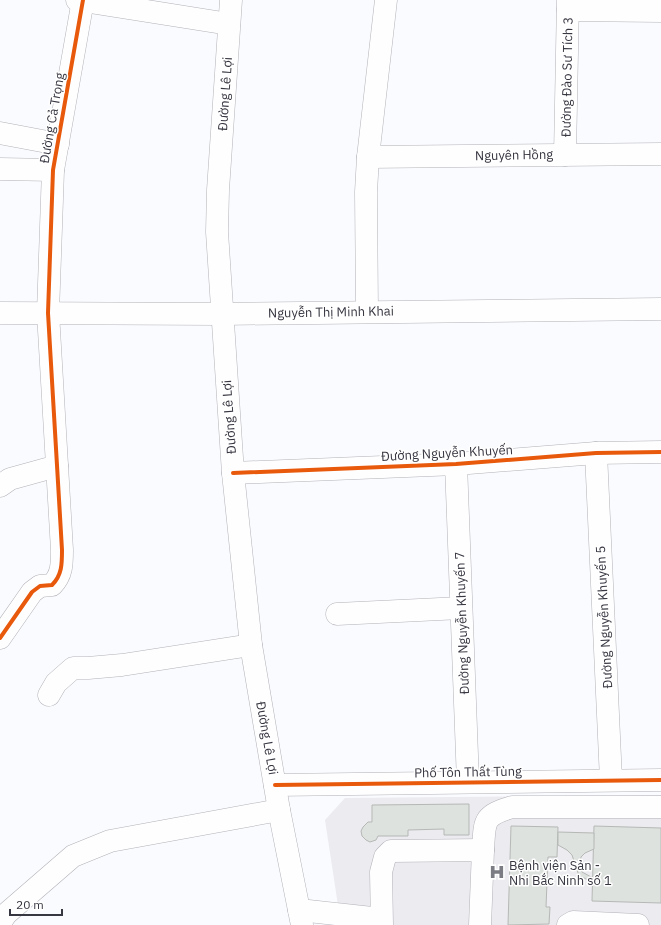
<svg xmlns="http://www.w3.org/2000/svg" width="661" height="925" viewBox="0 0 661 925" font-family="'IBM Plex Sans',sans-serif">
  <rect width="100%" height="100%" fill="#fafbfe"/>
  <!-- built -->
  <polygon fill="#ebebf0" points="661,795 661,925 341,925 325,820 345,798"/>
  <!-- building -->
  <g fill="#dee2df" stroke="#b5b8b5">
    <polygon points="469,804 469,835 444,835 444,829 408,830 408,836 378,836 376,840 370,842 366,840 362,836 361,831 363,827 368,822 372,822 372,805"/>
    <polygon points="511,826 558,827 557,857 548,857 546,907 550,907 549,924 508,925"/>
    <polygon points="594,826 661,828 661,903 592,901"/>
    <polygon points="558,832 594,833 594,849 585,853 581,857 580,863 582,872 593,878 593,882 579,876 572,855 567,850 558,845"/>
  </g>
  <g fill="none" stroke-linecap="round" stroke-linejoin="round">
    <defs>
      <g id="minor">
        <polyline points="77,0 229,24"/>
        <polyline points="568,10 661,11"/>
        <polyline points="0,133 58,144"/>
        <polyline points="565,155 568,0"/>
        <polyline points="368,157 661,154"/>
        <polyline points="0,169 53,170"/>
        <polyline points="367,312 366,192 368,157 386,0"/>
        <polyline points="0,313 221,314"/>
        <polyline points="596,453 611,780"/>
        <polyline points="456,464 468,782"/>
        <polyline points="233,473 456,464 596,453 661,452"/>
        <polyline points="0,486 10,479 57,466"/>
        <polyline points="337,614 461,608"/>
        <path d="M 0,638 L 32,592 L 40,586 L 52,585 C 62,575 62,564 62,550 L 48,313 L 53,170 L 83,0"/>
        <polyline points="49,695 56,683 73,668 88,668 122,665 251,645"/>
        <polyline points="275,785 661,780"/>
        <path d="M 483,850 C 485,821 482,816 512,807 L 661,807"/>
        <polyline points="299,910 381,919"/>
        <polyline points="0,923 6,914 73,856 110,841 279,810"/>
        <polyline points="382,925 381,872 385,857 391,851 483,850 480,925"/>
        <polyline points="568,925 573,922 638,925"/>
      </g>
      <g id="major">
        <polyline points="231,0 218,190 217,232 233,473 251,645 279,810 302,925"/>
        <polyline points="221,314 661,309"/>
      </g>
    </defs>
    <!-- minor casing -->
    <use href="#minor" stroke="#b2b2b8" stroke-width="23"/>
    <!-- major casing -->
    <use href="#major" stroke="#b2b2b8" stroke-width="23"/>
    <!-- minor -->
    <use href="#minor" stroke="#fefeff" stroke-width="22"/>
    <!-- major -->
    <use href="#major" stroke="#fefeff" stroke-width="22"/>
    <defs>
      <g id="cycleway">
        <polyline points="233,473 456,464 596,453 661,452"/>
        <path d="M 0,638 L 32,592 L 40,586 L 52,585 C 62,575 62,564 62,550 L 48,313 L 53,170 L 83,0"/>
        <polyline points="275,785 661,780"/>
      </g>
    </defs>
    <!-- cycleway casing -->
    <use href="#cycleway" stroke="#fff" stroke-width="6"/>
    <!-- cycleway -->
    <use href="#cycleway" stroke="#e8590c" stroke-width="4"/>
  </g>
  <!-- icons -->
  <defs>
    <symbol id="hospital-bare" viewBox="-9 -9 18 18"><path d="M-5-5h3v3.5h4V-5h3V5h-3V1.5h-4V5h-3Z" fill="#7b7c84" stroke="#fff" stroke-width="2.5" paint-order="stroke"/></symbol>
  </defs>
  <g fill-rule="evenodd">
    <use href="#hospital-bare" x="486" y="861" width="22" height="22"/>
  </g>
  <g text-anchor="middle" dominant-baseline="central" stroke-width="3" stroke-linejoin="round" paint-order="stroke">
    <!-- street labels -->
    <g font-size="13" fill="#373742" stroke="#fff">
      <text transform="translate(567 77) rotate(-89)">Đường Đào Sư Tích 3</text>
      <text transform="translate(225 94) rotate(-86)">Đường Lê Lợi</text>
      <text transform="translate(52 118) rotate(-80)">Đường Cả Trọng</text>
      <text transform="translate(514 155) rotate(-1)">Nguyên Hồng</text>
      <text transform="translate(331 312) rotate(-1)">Nguyễn Thị Minh Khai</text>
      <text transform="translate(229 417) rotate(-94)">Đường Lê Lợi</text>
      <text transform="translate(447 453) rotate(-3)">Đường Nguyễn Khuyến</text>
      <text transform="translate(604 617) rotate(-93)">Đường Nguyễn Khuyến 5</text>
      <text transform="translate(462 623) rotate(-92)">Đường Nguyễn Khuyến 7</text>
      <text transform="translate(267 738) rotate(80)">Đường Lê Lợi</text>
      <text transform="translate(468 772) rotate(-1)">Phố Tôn Thất Tùng</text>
    </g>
    <!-- poi labels -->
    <g font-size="13" fill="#373742" stroke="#fff" text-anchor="start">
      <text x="509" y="865">Bệnh viện Sản -<tspan x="509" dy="15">Nhi Bắc Ninh số 1</tspan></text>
    </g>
  </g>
  <!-- scale -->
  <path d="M10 909v6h52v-6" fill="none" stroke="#373742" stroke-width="2"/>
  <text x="16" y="909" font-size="12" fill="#373742" stroke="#ffffff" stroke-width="3" paint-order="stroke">20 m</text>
</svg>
